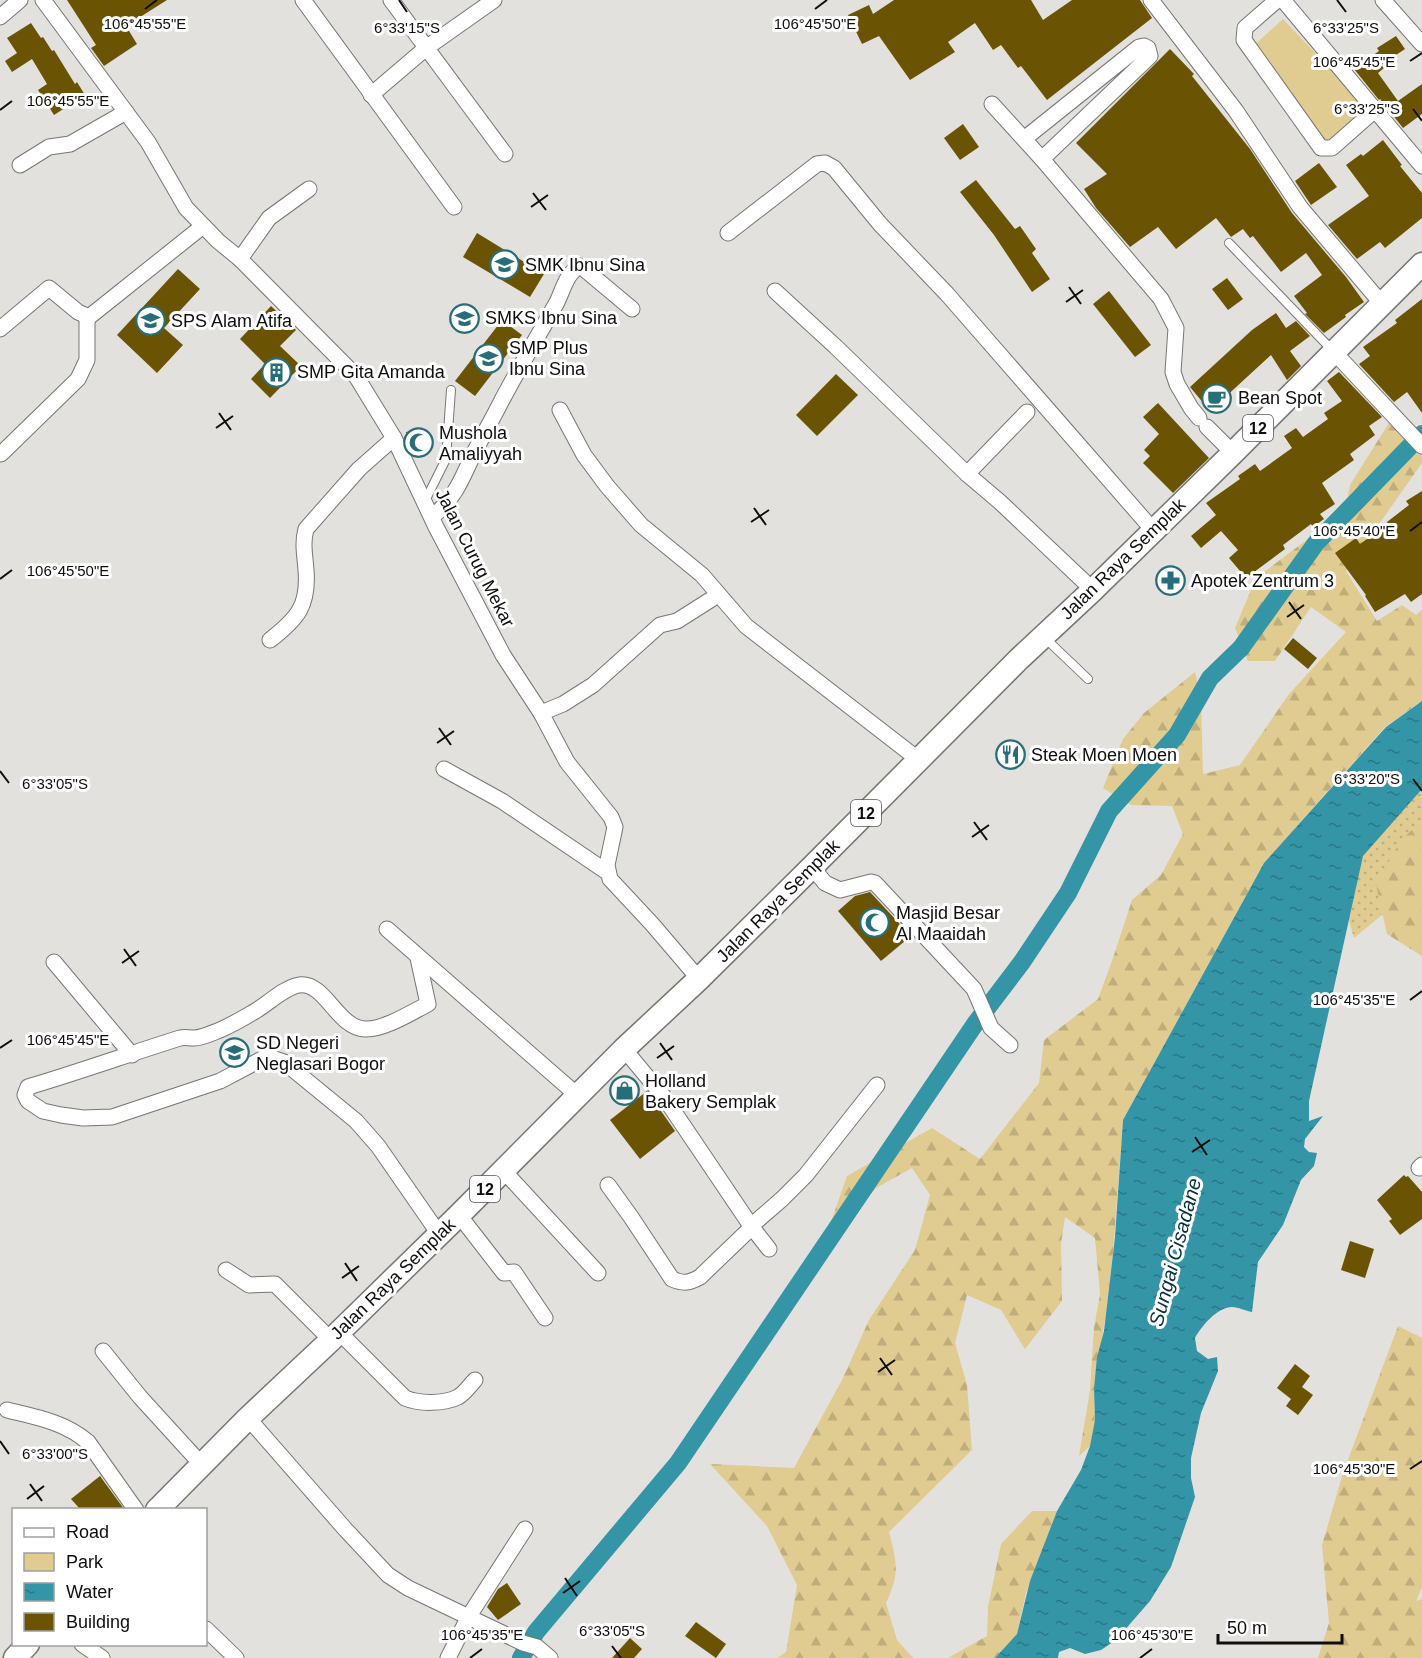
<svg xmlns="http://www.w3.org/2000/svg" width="1422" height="1658" viewBox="0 0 1422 1658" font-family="Helvetica,sans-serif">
  <defs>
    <pattern id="grass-dots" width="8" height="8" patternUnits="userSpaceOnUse" patternTransform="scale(1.5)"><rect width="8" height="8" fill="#e0cc91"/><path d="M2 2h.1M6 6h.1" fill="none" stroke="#bfae7c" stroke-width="1.8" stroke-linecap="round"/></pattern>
    <pattern id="forest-firs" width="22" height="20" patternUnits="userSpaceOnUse" patternTransform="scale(1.5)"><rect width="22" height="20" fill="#e0cc91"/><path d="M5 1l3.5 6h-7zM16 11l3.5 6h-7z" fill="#bfae7c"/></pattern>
    <pattern id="water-ripples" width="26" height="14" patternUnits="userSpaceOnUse" patternTransform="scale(1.5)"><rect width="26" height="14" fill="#3495a6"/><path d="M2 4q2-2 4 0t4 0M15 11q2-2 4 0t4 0" fill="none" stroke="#2a7886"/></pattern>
  </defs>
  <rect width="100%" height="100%" fill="#e2e1de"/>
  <!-- grass -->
  <polygon fill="url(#grass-dots)" points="1422,777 1422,834 1388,910 1354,938 1336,876"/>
  <!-- forest -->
  <g fill="url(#forest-firs)">
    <path d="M 1392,418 L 1422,456 L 1422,463 L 1346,571 L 1377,621 L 1402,605 L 1416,615 L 1422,610 L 1422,701 L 1385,727 L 1264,863 L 1123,1120 L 1113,1253 L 1106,1313 L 1094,1389 L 1095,1423 L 1090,1446 L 1079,1456 L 1090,1390 L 1094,1328 L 1100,1294 L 1095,1238 L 1065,1217 L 1061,1244 L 1062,1301 L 1025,1349 L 1001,1310 L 967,1295 L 955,1343 L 967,1385 L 972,1450 L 889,1532 C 897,1563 900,1573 886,1603 L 897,1640 L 913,1658 L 777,1658 L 786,1652 L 797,1585 L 767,1526 L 710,1464 L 794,1468 L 842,1380 L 869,1320 L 915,1250 L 930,1195 L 912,1168 L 876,1188 L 820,1253 L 847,1176 L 932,1128 L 980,1159 L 1039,1083 L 1044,1040 L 1098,999 L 1114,955 L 1132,900 L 1161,875 L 1183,834 L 1172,806 L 1131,805 L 1103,788 L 1123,739 L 1144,713 L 1195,672 L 1201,699 L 1203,774 L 1240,765 L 1289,694 L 1346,632 L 1311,607 L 1275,661 L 1248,661 L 1235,628 L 1256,578 L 1345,511 L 1350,485 Z"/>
    <polygon points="1422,821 1422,956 1387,934 1376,884 1401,840"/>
    <polygon points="1398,1326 1422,1338 1422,1587 1416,1601 1422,1599 1422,1658 1318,1658 1329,1623 1322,1545 1343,1473"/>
    <polygon points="1032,1511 1057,1511 1026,1593 1017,1634 995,1658 948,1658 987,1636 988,1607 1001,1544"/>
  </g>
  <!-- green -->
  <polygon fill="#e0cc91" points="1283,19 1364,105 1362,114 1331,142 1321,141 1252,47"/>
  <!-- water -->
  <path fill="url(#water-ripples)" d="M 1422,701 L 1422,789 L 1363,856 L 1309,1101 L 1309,1121 L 1323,1116 L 1305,1139 L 1304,1147 L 1309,1152 L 1317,1153 L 1314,1166 L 1301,1180 L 1283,1225 L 1258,1262 L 1252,1312 C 1246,1311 1238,1307 1232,1307 C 1217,1307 1201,1327 1195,1338 L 1197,1351 L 1208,1359 L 1217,1357 L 1218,1371 L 1201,1413 L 1191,1458 L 1191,1478 L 1195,1497 L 1171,1567 L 1150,1601 L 1116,1640 L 1101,1650 L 1085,1654 L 1070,1648 L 1059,1652 L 1058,1658 L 995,1658 L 1017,1634 L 1030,1581 L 1057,1511 L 1081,1470 L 1090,1446 L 1095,1420 L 1094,1389 L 1097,1357 L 1104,1331 L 1115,1237 L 1123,1120 L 1264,863 L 1386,727 Z"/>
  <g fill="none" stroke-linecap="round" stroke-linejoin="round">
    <!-- canal -->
    <polyline stroke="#3495a6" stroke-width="18" points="521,1658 536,1632 678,1463 975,1024 1022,962 1068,893 1109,811 1177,735 1210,678 1241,648 1316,543 1422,434"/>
  </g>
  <!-- building -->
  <g fill="#6a5404">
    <polygon points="67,0 167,0 126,26 137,44 104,66 91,48 96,45"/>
    <polygon points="894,0 1031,0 1043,20 1072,0 1140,0 1152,18 1047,100 1021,66 1018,68 1001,45 993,50 975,23 948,42 955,52 910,80 879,36 862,44 848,15 869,5 873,14"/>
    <polygon points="31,23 41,38 43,37 52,51 54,50 75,84 77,82 85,95 54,115 38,90 47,84 32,59 12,72 5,61 17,53 7,38"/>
    <polygon points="1396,36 1405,49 1381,65 1384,68 1378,73 1398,101 1422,84 1422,114 1403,128 1380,99 1379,100 1354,69 1379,51 1377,48"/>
    <polygon points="1170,49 1194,74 1192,76 1250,149 1292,213 1346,277 1364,302 1345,315 1346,317 1324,333 1305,314 1307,313 1294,296 1322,275 1306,253 1281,272 1253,236 1250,238 1243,229 1231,237 1216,218 1176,249 1158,227 1130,247 1096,208 1084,189 1107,174 1076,143"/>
    <polygon points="963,124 979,147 960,160 944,138"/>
    <polygon points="1383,140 1402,165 1400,166 1422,193 1422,218 1385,248 1380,242 1357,259 1328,225 1369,196 1346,165 1361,154 1363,156"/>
    <polygon points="1319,163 1337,187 1311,205 1295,181"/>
    <polygon points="976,180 1015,229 1020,226 1036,249 1032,253 1050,279 1032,292 994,235 960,192"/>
    <polygon points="477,233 544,274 530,297 463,257"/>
    <polygon points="178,269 200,289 164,328 183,345 157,373 117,335"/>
    <polygon points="1227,278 1243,299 1228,310 1212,289"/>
    <polygon points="1109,291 1151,345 1135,357 1093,304"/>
    <polygon points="1422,299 1422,413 1407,392 1394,402 1359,364 1370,356 1363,347 1397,323 1395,320"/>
    <polygon points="271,306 296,330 280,346 301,366 270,398 251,379 265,364 240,339"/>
    <polygon points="1276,313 1286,328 1296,321 1310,336 1290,351 1301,366 1287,380 1271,355 1210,411 1190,387 1252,330"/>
    <polygon points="502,320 522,335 475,396 455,381"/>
    <polygon points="1339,372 1382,417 1369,426 1375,435 1350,454 1354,460 1322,483 1335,504 1320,514 1324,519 1313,527 1311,524 1283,545 1285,549 1246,578 1229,558 1238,550 1221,531 1201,548 1191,536 1216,515 1206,503 1240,479 1238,476 1255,464 1260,471 1292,448 1284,436 1296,428 1303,437 1328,419 1324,413 1342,401 1327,381"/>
    <polygon points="836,374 858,395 817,436 796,415"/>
    <polygon points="1158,403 1209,458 1173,493 1143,463 1150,456 1144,450 1159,434 1143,417"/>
    <polygon points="425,429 429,454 414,457 409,446 406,432"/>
    <polygon points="1422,491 1422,594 1411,602 1405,594 1375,612 1365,596 1366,595 1335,553 1356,538 1360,544 1388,524 1387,522 1409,505 1406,501"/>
    <polygon points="1293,638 1317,658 1308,669 1284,649"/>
    <polygon points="870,892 911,936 881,961 838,911 855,896"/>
    <polygon points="647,1091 675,1131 640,1159 610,1120"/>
    <polygon points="1404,1175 1406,1177 1408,1176 1422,1192 1422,1219 1400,1235 1389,1221 1392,1219 1377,1200"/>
    <polygon points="1350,1241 1374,1249 1365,1278 1341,1270"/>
    <polygon points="1295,1364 1310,1376 1302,1387 1313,1395 1298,1415 1286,1406 1291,1399 1277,1388"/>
    <polygon points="100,1476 124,1509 80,1509 71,1499"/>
    <polygon points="507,1583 521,1604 498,1620 487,1607 498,1589"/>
    <polygon points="696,1622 726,1644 716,1658 685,1636"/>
    <polygon points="630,1638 642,1649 634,1658 612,1658"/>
  </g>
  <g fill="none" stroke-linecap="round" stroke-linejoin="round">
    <defs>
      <g id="lane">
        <polyline points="1229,243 1333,351"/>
        <polyline points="425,501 446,459 451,390"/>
        <polyline points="1044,637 1088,679"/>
      </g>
      <g id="street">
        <polyline points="43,0 148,142 186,208 218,241 240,259 356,376 394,438 436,527 503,655 541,713 567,762 611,817 615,827 607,865 610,879 652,924 699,979"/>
        <polyline points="303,0 454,207"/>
        <polyline points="391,0 505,154"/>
        <polyline points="1151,0 1236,111 1300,207 1382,304"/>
        <polyline points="1277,0 1245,28 1244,40 1321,148 1332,148 1375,110"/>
        <polyline points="1283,0 1422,166"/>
        <polyline points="1383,0 1422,44"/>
        <polyline points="0,17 20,0"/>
        <polyline points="371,95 426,48 494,0"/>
        <polyline points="992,104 1042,159 1161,299 1176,328 1173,372 1177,384 1191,408 1199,418"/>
        <polyline points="1024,139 1139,47 1144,46 1148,48 1150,56 1042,159"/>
        <polyline points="20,165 49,147 70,144 126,112"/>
        <polyline points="728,233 817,164 825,163 834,168 880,224 947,294 1153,530"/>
        <polyline points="240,259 269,218 309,189"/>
        <polyline points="775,291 836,347 967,474 1000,502 1093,590"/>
        <polyline points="0,329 49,288 78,312 89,317 203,226"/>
        <polyline points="1334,352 1422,446"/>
        <polyline points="560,410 584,455 607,486 641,525 702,575 746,626 919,760"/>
        <polyline points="1207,427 1233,453"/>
        <polyline points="1,454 78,379 87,360 87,317"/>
        <polyline points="967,474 1027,412"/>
        <path d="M 432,517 C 456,497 461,480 474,453 C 483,435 493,418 502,400 C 519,368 538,336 556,304 C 563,291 566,273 580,266 L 583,268 L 632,309"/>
        <path d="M 270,640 C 297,619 309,606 306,570 C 305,555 302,544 306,529 L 359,469 L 394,438"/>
        <polyline points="541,713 563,704 593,685 660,625 677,621 718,595"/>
        <polyline points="444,769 502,801 607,872"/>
        <polyline points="812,867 825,883 840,890 871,882 875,883 974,989 991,1028 1010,1045"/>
        <polyline points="387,929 577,1095"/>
        <path d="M 418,958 L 428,1004 C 412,1012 384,1030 365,1029 C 337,1028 325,981 299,985 C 283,988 267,1005 252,1013 C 242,1019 231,1025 220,1030 C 212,1033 202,1038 194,1038 C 188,1038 185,1037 180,1038 C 129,1054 79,1072 28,1087 L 25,1095 L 28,1101 L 43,1111 L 61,1115 L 83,1118 L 112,1117 L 220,1081 L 262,1059 L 272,1058 L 284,1062 L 356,1121 L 378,1146 L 439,1234"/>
        <polyline points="54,962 132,1055"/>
        <polyline points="624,1049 664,1097 751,1226 769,1249"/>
        <polyline points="1419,1168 1422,1165"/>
        <polyline points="503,1170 598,1273"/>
        <path d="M 608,1185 L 631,1217 L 672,1279 C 684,1284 689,1283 700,1277 L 752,1227"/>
        <polyline points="459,1215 504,1273 514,1272 516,1275 545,1318"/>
        <polyline points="751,1226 782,1199 806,1175 877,1085"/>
        <polyline points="226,1270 249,1285 275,1284 331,1340"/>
        <path d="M 339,1332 L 405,1398 C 419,1404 444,1404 458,1397 C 465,1393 470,1385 475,1380"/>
        <polyline points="103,1351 140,1397 202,1465"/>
        <path d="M 7,1410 C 36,1417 65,1422 88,1442 L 136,1510"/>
        <polyline points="248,1418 345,1529 388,1575 408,1588 523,1643 537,1647 550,1658"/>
        <polyline points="206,1629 236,1658"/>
        <polyline points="82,1644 102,1658"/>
        <polyline points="448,1658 469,1616 525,1529"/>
      </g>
      <g id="primary">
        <polyline points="157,1510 248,1418 331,1340 459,1215 624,1049 699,979 812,867 1019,659 1093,590 1233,453 1422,264"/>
        <polyline points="15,1658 28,1644"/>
      </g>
    </defs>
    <!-- lane casing -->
    <use href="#lane" stroke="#777673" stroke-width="10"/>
    <!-- street casing -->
    <use href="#street" stroke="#777673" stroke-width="17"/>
    <!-- primary casing -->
    <use href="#primary" stroke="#777673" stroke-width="25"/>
    <!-- lane -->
    <use href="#lane" stroke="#fff" stroke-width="8"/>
    <!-- street -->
    <use href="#street" stroke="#fff" stroke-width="15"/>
    <!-- primary -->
    <use href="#primary" stroke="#fff" stroke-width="22"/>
  </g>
  <!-- ticks -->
  <path fill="none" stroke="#0e0e0d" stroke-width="2" d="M 399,0 L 407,12M 1337,0 L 1346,12M 145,9 L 157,0M 815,9 L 827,0M 1410,61 L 1422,53M 1413,109 L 1422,121M 0,110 L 12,101M 533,193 L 546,210M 531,207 L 548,195M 1069,287 L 1081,304M 1066,302 L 1083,290M 219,413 L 231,430M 216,428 L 233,416M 754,508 L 766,525M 751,522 L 769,510M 1410,531 L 1422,522M 0,579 L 12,570M 1289,602 L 1301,619M 1287,617 L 1304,605M 439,728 L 451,745M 437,743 L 454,731M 0,771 L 9,783M 1413,779 L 1422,791M 974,822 L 987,840M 972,837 L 989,825M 124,949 L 136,966M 122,963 L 139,951M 1410,1000 L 1422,991M 660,1043 L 672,1060M 0,1048 L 12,1040M 657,1058 L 674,1046M 1195,1137 L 1207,1155M 1192,1152 L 1210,1140M 345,1263 L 357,1281M 342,1278 L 359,1266M 880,1358 L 892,1375M 878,1372 L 895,1360M 0,1441 L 9,1454M 1410,1469 L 1422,1461M 30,1484 L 42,1501M 27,1499 L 44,1486M 565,1578 L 577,1596M 563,1593 L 580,1581M 612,1646 L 621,1658M 470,1658 L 482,1649M 1140,1658 L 1152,1649"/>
  <!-- icons -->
  <defs>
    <symbol id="school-ring" viewBox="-11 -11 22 22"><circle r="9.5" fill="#fff" stroke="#266e7a" stroke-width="1.5"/><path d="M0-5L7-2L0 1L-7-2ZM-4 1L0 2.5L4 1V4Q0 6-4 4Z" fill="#266e7a"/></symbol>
    <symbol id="building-ring" viewBox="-11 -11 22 22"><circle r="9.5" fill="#fff" stroke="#266e7a" stroke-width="1.5"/><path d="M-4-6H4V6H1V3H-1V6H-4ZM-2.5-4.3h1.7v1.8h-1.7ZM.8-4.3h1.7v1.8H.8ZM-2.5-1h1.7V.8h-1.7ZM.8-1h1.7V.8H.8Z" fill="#266e7a"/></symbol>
    <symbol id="cafe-ring" viewBox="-11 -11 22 22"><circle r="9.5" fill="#fff" stroke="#266e7a" stroke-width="1.5"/><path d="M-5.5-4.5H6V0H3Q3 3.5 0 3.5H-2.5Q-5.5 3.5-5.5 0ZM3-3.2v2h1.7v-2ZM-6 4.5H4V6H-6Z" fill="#266e7a"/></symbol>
    <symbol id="mosque-ring" viewBox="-11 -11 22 22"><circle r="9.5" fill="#fff" stroke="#266e7a" stroke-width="1.5"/><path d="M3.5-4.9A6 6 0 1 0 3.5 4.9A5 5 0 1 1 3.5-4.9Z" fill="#266e7a"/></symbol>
    <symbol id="pharmacy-ring" viewBox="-11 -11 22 22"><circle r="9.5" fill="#fff" stroke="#266e7a" stroke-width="1.5"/><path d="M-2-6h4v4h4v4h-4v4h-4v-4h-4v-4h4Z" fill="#266e7a"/></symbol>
    <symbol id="restaurant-ring" viewBox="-11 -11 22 22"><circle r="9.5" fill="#fff" stroke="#266e7a" stroke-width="1.5"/><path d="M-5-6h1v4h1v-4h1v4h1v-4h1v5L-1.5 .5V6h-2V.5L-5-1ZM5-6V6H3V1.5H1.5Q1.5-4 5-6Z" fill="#266e7a"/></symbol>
    <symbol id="shop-ring" viewBox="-11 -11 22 22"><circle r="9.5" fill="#fff" stroke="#266e7a" stroke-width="1.5"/><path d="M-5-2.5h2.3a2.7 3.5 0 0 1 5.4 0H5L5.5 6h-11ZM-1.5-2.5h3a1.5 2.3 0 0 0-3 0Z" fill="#266e7a"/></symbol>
  </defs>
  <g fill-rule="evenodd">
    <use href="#school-ring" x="488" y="248" width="33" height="33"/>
    <use href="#school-ring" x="448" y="302" width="33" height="33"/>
    <use href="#school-ring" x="134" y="304" width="33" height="33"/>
    <use href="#school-ring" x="472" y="342" width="33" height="33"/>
    <use href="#building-ring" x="260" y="356" width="33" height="33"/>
    <use href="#cafe-ring" x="1200" y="382" width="33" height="33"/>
    <use href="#mosque-ring" x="402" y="426" width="33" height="33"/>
    <use href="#pharmacy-ring" x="1154" y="564" width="33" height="33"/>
    <use href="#restaurant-ring" x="994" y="738" width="33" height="33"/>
    <use href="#mosque-ring" x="858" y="906" width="33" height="33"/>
    <use href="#school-ring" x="218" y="1036" width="33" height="33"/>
    <use href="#shop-ring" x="608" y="1074" width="33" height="33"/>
  </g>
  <g text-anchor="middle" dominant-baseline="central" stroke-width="6" stroke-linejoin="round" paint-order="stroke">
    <!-- shield labels -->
    <g fill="#fff" stroke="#565656" stroke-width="1.5">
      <rect x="1243" y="415" width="30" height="26" rx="4.5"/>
      <rect x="851" y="800" width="30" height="26" rx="4.5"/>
      <rect x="470" y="1176" width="30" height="26" rx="4.5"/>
    </g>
    <g font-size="16" font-weight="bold" fill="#0e0e0d">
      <text x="1258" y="428">12</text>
      <text x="866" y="813">12</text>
      <text x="485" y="1189">12</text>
    </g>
    <!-- poi labels -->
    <g font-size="18" fill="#0e0e0d" stroke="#fff" text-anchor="start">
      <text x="525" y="265">SMK Ibnu Sina</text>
      <text x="485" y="318">SMKS Ibnu Sina</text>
      <text x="171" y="321">SPS Alam Atifa</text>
      <text x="509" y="348">SMP Plus<tspan x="509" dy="21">Ibnu Sina</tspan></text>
      <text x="297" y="372">SMP Gita Amanda</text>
      <text x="1238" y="398">Bean Spot</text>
      <text x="439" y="433">Mushola<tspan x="439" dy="21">Amaliyyah</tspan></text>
      <text x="1191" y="581">Apotek Zentrum 3</text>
      <text x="1031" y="755">Steak Moen Moen</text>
      <text x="896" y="913">Masjid Besar<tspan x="896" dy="21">Al Maaidah</tspan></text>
      <text x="256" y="1043">SD Negeri<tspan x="256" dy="21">Neglasari Bogor</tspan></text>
      <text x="645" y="1081">Holland<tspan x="645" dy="21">Bakery Semplak</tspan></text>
    </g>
    <!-- street labels -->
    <g font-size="18" fill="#0e0e0d" stroke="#fff">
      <text transform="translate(475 558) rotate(63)">Jalan Curug Mekar</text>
      <text transform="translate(1123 559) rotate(-44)">Jalan Raya Semplak</text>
      <text transform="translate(778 901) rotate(-45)">Jalan Raya Semplak</text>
      <text transform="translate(393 1279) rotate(-44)">Jalan Raya Semplak</text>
    </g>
    <!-- water labels -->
    <g font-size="20" font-style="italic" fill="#033139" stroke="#fff">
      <text transform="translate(1175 1252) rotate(-75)">Sungai Cisadane</text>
    </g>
  </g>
  <g font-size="15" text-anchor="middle" fill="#0e0e0d" stroke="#fff" stroke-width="6" stroke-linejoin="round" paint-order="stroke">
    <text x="145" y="29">106°45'55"E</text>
    <text x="815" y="29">106°45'50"E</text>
    <text x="407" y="33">6°33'15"S</text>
    <text x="1346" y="33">6°33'25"S</text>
    <text x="1354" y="67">106°45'45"E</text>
    <text x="68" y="106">106°45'55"E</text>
    <text x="1367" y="114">6°33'25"S</text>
    <text x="1354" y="536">106°45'40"E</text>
    <text x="68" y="576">106°45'50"E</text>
    <text x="1367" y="784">6°33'20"S</text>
    <text x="55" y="789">6°33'05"S</text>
    <text x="1354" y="1005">106°45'35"E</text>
    <text x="68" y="1045">106°45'45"E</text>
    <text x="55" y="1459">6°33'00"S</text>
    <text x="1354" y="1474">106°45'30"E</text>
    <text x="612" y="1636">6°33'05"S</text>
    <text x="482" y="1640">106°45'35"E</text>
    <text x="1152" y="1640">106°45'30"E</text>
  </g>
  <!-- legend -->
  <rect x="12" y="1508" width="195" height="138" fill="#ffffff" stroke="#9f9f9e" stroke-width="1.5"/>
  <rect x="24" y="1528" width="30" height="9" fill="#ffffff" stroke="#9f9f9e" stroke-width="1.5"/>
  <text x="66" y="1538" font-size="18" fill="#0e0e0d">Road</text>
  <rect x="24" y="1553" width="30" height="18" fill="#e0cc91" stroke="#9f9f9e" stroke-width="1.5"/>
  <text x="66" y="1568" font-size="18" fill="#0e0e0d">Park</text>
  <rect x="24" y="1583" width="30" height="18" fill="url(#water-ripples)" stroke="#9f9f9e" stroke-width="1.5"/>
  <text x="66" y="1598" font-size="18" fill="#0e0e0d">Water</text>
  <rect x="24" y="1613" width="30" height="18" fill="#6a5404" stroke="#9f9f9e" stroke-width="1.5"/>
  <text x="66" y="1628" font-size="18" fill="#0e0e0d">Building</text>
  <!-- scale -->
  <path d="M1218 1634v9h124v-9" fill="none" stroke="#0e0e0d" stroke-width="3"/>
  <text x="1227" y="1634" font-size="18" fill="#0e0e0d" stroke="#ffffff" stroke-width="4.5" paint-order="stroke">50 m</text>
</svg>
